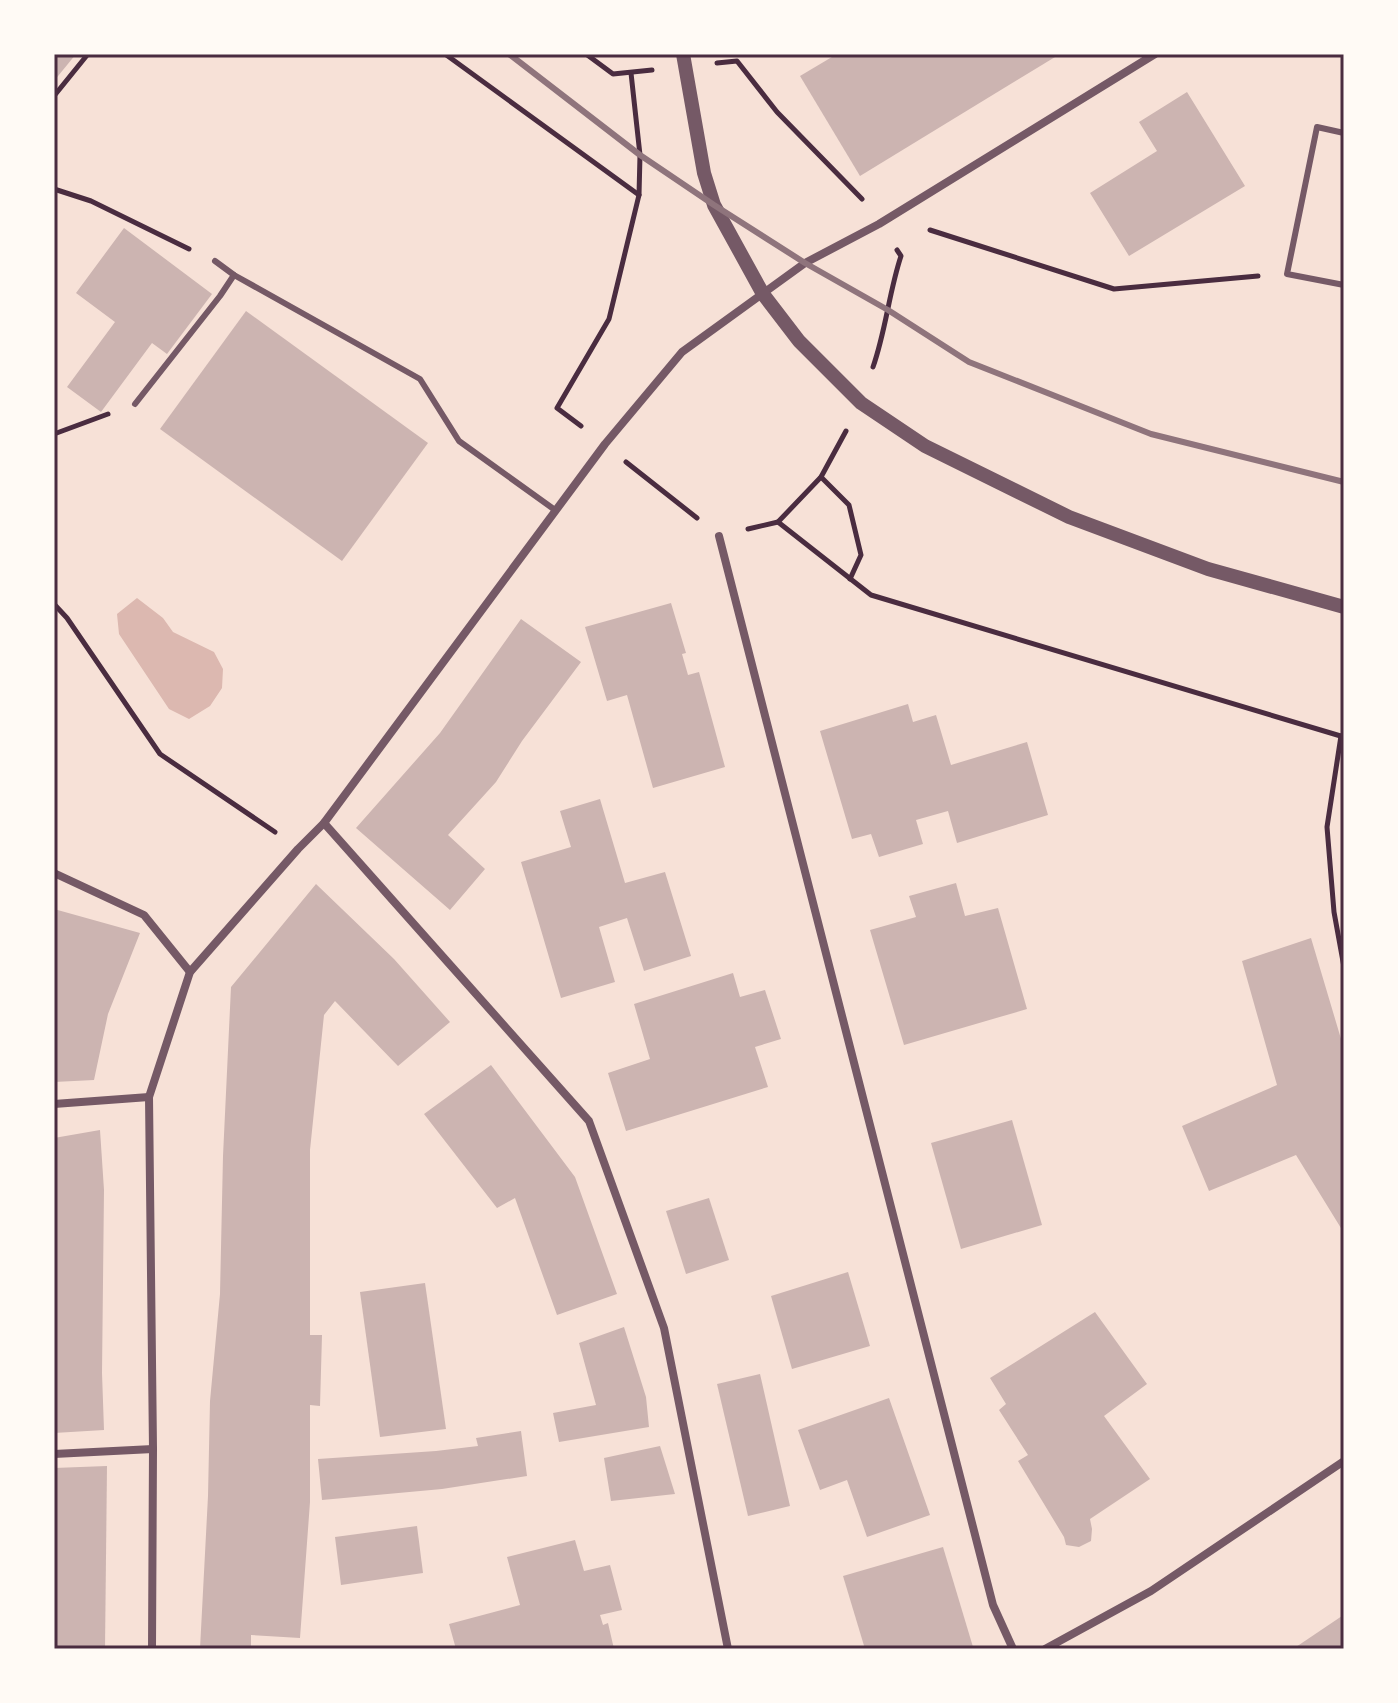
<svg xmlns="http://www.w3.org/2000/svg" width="1398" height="1703" viewBox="0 0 1398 1703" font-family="'Nunito Sans',sans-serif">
  <rect width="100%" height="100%" fill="#f7e1d7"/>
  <!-- water -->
  <polygon fill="#dcb8b0" points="137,598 163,618 173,632 214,652 223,669 222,688 210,706 189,719 169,709 119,634 117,614"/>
  <!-- building -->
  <g fill="#ccb4b1">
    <polygon points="54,54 76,54 54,81"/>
    <polygon points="837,54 1060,54 860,176 800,76"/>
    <polygon points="1187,92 1245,186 1129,256 1090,193 1157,151 1139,122"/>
    <polygon points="124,228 212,294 167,354 152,343 101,412 67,387 115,322 76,293"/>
    <polygon points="246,311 428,443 342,561 160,429"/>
    <polygon points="671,603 686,653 682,654 688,675 699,672 725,767 653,788 627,695 607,701 585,627"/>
    <polygon points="521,619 581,662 522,741 496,782 448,835 485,869 450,910 356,828 440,733"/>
    <polygon points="908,704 913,722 936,715 951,765 1027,742 1048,815 957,843 948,811 916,820 923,844 879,857 871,834 852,839 820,731"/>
    <polygon points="600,799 625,883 665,872 691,956 644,971 627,918 599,927 615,982 561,998 521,862 571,847 560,811"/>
    <polygon points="956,883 965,916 998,908 1027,1009 904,1045 870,930 916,917 909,896"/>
    <polygon points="316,884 394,959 450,1022 398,1066 335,1001 324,1015 310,1150 310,1335 322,1335 320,1406 310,1405 310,1502 300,1638 251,1635 251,1649 200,1649 208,1496 210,1401 220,1294 223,1156 231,987"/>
    <polygon points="54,909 140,933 108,1014 94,1080 54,1082"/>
    <polygon points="1311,938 1344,1049 1344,1233 1296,1155 1209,1191 1182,1126 1277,1085 1242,961"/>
    <polygon points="733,973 740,997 765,990 781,1039 755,1047 768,1087 626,1131 608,1073 650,1059 634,1004"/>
    <polygon points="491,1065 575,1177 617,1294 557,1315 515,1198 497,1208 424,1114"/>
    <polygon points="1012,1120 1042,1225 961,1249 931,1143"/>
    <polygon points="100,1130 104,1190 102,1373 104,1430 54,1433 54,1138"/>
    <polygon points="709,1198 729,1260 686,1274 666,1211"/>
    <polygon points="848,1272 870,1346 792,1369 771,1296"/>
    <polygon points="425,1283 446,1429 380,1437 360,1292"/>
    <polygon points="1095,1312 1147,1384 1104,1416 1150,1479 1090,1519 1092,1529 1091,1541 1079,1547 1066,1545 1064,1537 1018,1461 1028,1455 999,1410 1006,1404 990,1378"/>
    <polygon points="624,1327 646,1397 649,1427 559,1442 553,1413 596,1405 579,1343"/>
    <polygon points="760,1374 790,1506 748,1516 717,1384"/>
    <polygon points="889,1398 930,1515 867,1537 847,1480 820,1490 798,1430"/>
    <polygon points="521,1431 527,1476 442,1489 322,1500 318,1459 436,1451 478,1446 476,1438"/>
    <polygon points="660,1446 675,1494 611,1501 604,1458"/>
    <polygon points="107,1466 105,1649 54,1649 54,1468"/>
    <polygon points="417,1526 423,1573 341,1585 335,1537"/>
    <polygon points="575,1540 584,1571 610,1565 622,1610 600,1615 603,1625 608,1623 614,1649 456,1649 449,1624 520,1605 507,1557"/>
    <polygon points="943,1547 973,1647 967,1649 865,1649 843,1576"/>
    <polygon points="1342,1616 1344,1620 1344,1649 1293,1649"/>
  </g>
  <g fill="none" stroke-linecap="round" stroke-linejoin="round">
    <!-- path -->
    <g stroke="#4a2c40" stroke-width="5">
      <polyline points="445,54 639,195"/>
      <polyline points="586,54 613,74 652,70"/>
      <polyline points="717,63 737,61 777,112 862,199"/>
      <polyline points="54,96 88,54"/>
      <polyline points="54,189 91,201 189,249"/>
      <polyline points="930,230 1114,289 1258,276"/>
      <path d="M 873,367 C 886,330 889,292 901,256 L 897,250"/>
      <polyline points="581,426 557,408 609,319 639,195 640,155 631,73"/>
      <polyline points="54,434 108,414"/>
      <polyline points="626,462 697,518"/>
      <polyline points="821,477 849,505 861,555 850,579"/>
      <polyline points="778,522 871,595 1344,737"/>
      <polyline points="748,529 778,522 821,477 846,431"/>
      <polyline points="54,604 67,618 160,754 275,832"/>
      <polyline points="1341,736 1327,827 1334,912 1344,967"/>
    </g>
    <!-- service -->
    <g stroke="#755966" stroke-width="6">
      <polyline points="1344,133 1317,127 1287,274 1344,285"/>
      <polyline points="215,261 234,275 420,379 459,441 555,510"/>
      <polyline points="135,404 220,296 234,275"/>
    </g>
    <!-- minor -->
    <g stroke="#755966" stroke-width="8">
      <polyline points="719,536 993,1605 1013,1649"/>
      <polyline points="324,823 589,1121 664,1328 728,1649"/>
      <polyline points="54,873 144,915 190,972"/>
      <polyline points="54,1104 149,1097"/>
      <polyline points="54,1454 153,1449"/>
      <polyline points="152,1649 153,1449 149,1097 190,972 298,849 324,823 605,444 682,352 805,263 879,224 1155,54"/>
      <polyline points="1045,1649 1151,1591 1344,1461"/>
    </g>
    <!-- tertiary -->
    <polyline stroke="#755966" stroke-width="14" points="683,54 704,173 714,205 763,294 799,341 861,403 925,446 1069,517 1208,569 1344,607"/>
    <!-- rail -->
    <polyline stroke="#8f747c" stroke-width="6" points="509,54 640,155 714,205 805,263 888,310 969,362 1151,434 1344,482"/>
  </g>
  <!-- border -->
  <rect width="1398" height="1703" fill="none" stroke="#fffaf5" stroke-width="112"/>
  <rect x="56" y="56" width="1286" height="1591" fill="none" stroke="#4a2c40" stroke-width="3"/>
</svg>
